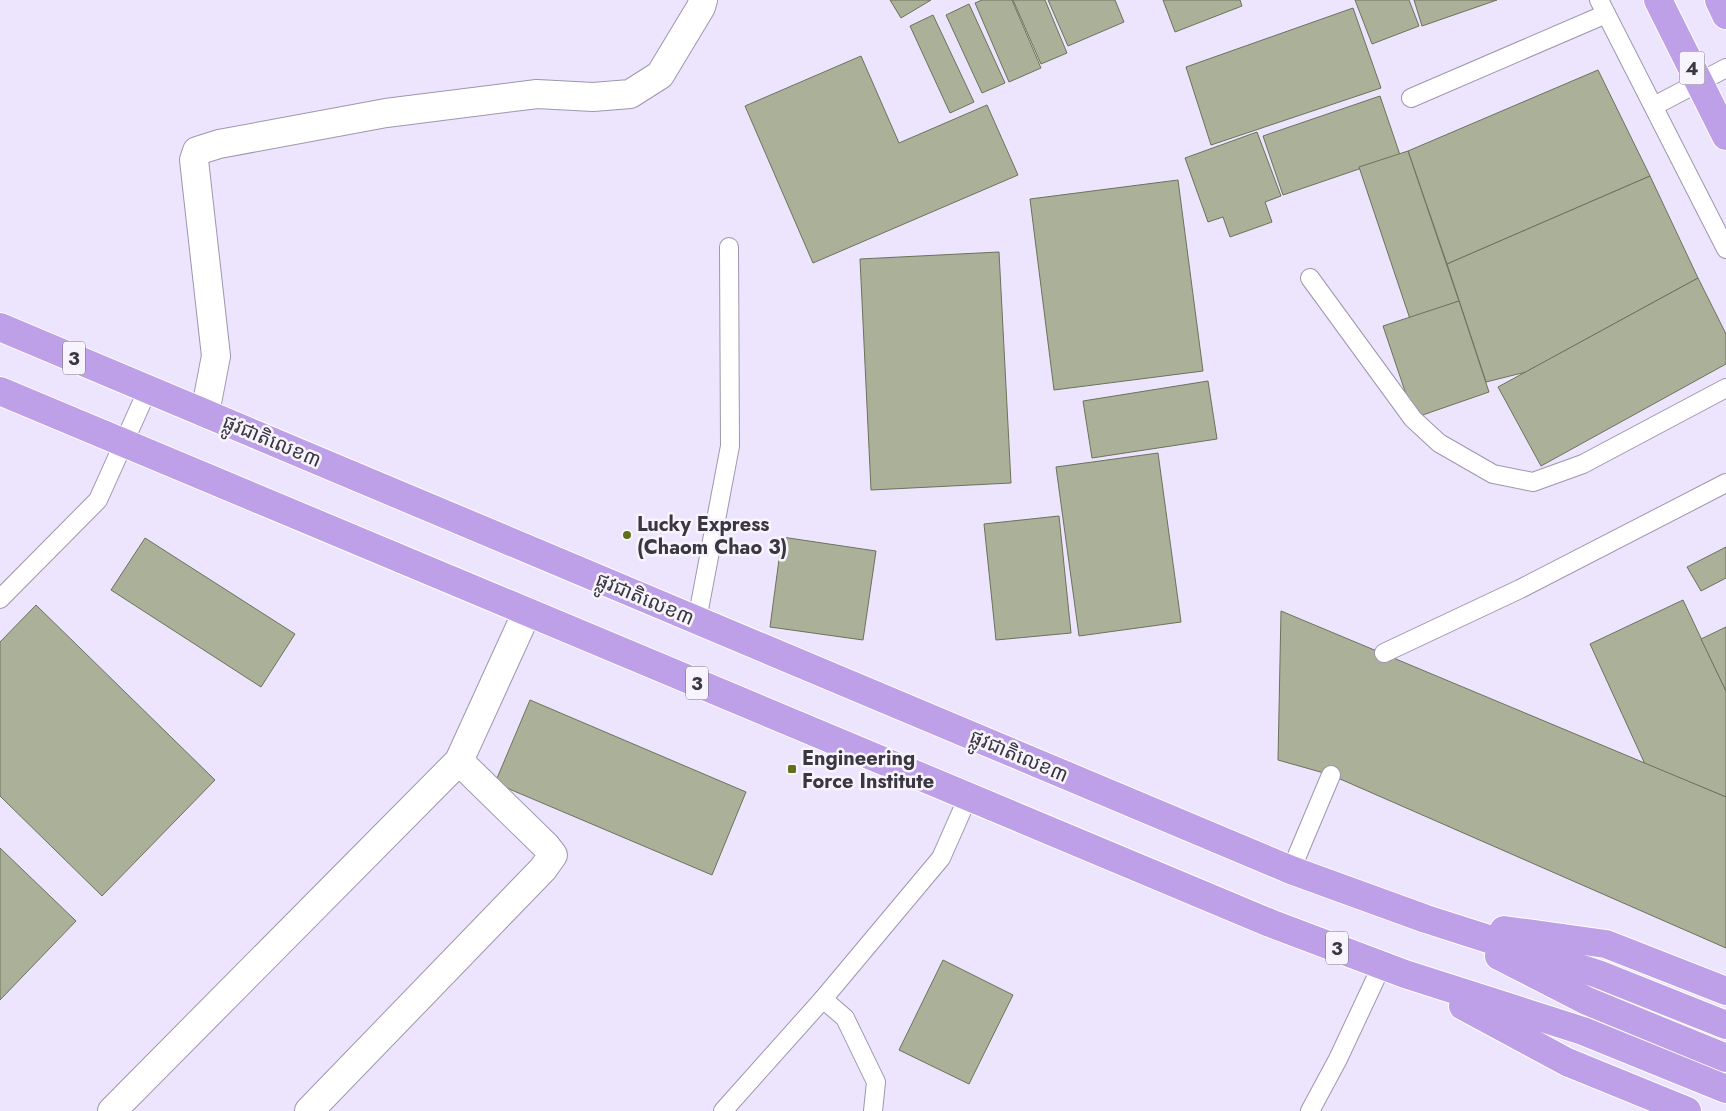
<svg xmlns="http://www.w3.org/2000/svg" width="1726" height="1111" viewBox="0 0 1726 1111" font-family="Jost,'Noto Sans Khmer',sans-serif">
  <rect width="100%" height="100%" fill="#ede4fd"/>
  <!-- building -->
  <g fill="#abb199" stroke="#6c725b">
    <polygon points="890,0 931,0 901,18"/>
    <polygon points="982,0 1012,0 1041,68 1009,82 975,3"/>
    <polygon points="1013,0 1045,0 1067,53 1041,64"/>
    <polygon points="1048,0 1115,0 1124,22 1068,46"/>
    <polygon points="1163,0 1240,0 1242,6 1175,32"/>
    <polygon points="1355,0 1409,0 1419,26 1372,44"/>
    <polygon points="1414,0 1497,0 1422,26"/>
    <polygon points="969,4 1005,83 982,93 946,15"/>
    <polygon points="1353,8 1381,88 1211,145 1186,67"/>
    <polygon points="933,15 974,102 950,113 910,26"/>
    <polygon points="861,56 899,143 987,105 1018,175 813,263 745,106"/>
    <polygon points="1598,70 1650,176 1447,264 1408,151"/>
    <polygon points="1380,96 1400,155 1283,195 1263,136"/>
    <polygon points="1257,132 1281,196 1265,202 1272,222 1230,237 1223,217 1208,222 1185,158"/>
    <polygon points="1408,151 1459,301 1410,319 1359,167"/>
    <polygon points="1650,176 1698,278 1526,372 1486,382 1447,264"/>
    <polygon points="1178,180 1203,371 1054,390 1030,199"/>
    <polygon points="999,252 1011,483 871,490 860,259"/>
    <polygon points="1698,278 1726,334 1726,364 1541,466 1498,387"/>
    <polygon points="1459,301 1489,392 1414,418 1383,326"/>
    <polygon points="1208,381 1217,439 1092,458 1083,401"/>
    <polygon points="1158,453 1181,622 1079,636 1056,467"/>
    <polygon points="1059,516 1071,633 996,640 984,524"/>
    <polygon points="782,537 876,551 863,640 770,627"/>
    <polygon points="145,538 295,634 261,687 111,590"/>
    <polygon points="1726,547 1726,578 1701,591 1687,567"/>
    <polygon points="1683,600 1726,691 1726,797 1645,764 1590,644"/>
    <polygon points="36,605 215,780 102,896 0,796 0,642"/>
    <polygon points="1281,611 1726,797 1726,948 1331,775 1278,760"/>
    <polygon points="1726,627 1726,691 1701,639"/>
    <polygon points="530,700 746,792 712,875 495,783"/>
    <polygon points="0,848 76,921 0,1000"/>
    <polygon points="943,960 1013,995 969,1084 899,1050"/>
  </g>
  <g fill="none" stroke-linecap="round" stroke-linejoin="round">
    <defs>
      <g id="lane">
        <polyline points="1599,0 1726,249"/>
        <polyline points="1411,98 1606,14"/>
        <polyline points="1654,106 1726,68"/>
        <polyline points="1310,278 1413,419 1439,443 1493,474 1533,482 1583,464 1726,388"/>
        <polyline points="0,599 98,500 148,389"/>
        <polyline points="697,620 730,446 729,247"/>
        <polyline points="1384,653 1520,589 1726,483"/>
        <polyline points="1291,870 1331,775"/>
        <polyline points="823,999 845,1018 876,1082 873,1111"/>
        <polyline points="723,1111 823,999 941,858 968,797"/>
        <polyline points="1310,1111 1338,1059 1382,965"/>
      </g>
      <g id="street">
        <polyline points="205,413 216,356 194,160 197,151 219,144 386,113 537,94 593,97 630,94 660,75 701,7 703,0"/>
        <polyline points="112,1111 459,761 527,612"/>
        <polyline points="309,1111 543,869 553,855 546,846 459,761"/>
      </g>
      <g id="highway">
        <polyline points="1658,0 1726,136"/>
        <polyline points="1719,0 1726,15"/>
        <polyline points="0,327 1291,870 1426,919 1598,974 1726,1025"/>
        <polyline points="0,391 1270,923 1405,974 1583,1031 1726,1089"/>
        <polyline points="1504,930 1606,944 1726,991"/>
        <polyline points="1499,956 1587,1001 1726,1058"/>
        <polyline points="1463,1006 1567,1062 1687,1111"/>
      </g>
    </defs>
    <!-- lane casing -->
    <use href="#lane" stroke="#9f96ae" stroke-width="20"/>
    <!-- street casing -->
    <use href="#street" stroke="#9f96ae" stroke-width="30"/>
    <!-- highway casing -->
    <use href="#highway" stroke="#fff" stroke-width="30"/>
    <!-- lane -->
    <use href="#lane" stroke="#fff" stroke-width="18"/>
    <!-- street -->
    <use href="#street" stroke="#fff" stroke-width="28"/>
    <!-- highway -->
    <use href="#highway" stroke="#bda0e7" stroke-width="28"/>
  </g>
  <!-- markers -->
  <g fill="#61701c" stroke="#f8f4fe" stroke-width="2">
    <circle cx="627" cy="535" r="5"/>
    <rect x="787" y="764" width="10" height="10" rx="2.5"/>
  </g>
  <g text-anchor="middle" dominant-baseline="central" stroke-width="5" stroke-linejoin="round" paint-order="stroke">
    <!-- shield labels -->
    <g fill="#f8f4fe" stroke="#737079" stroke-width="1">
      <rect x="1679.5" y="51.5" width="25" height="33" rx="4"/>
      <rect x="63" y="341.5" width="22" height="33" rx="4"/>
      <rect x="686" y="666.5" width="22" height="33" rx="4"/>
      <rect x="1326" y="931.5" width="22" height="33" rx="4"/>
    </g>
    <g font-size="19" font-weight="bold" fill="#3a3740">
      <text x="1692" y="68">4</text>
      <text x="74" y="358">3</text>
      <text x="697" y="683">3</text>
      <text x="1337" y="948">3</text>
    </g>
    <!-- street labels -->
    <g font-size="20" fill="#3a3740" stroke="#f8f4fe">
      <text transform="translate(272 441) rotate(23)">ផ្លូវជាតិលេខ៣</text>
      <text transform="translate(645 599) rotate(23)">ផ្លូវជាតិលេខ៣</text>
      <text transform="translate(1019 756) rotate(23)">ផ្លូវជាតិលេខ៣</text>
    </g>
    <!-- poi labels -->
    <g font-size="20" font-weight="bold" fill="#3a3740" stroke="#f8f4fe" text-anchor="start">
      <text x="637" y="524">Lucky Express<tspan x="637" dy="23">(Chaom Chao 3)</tspan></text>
      <text x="802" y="758">Engineering<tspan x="802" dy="23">Force Institute</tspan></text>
    </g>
  </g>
</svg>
